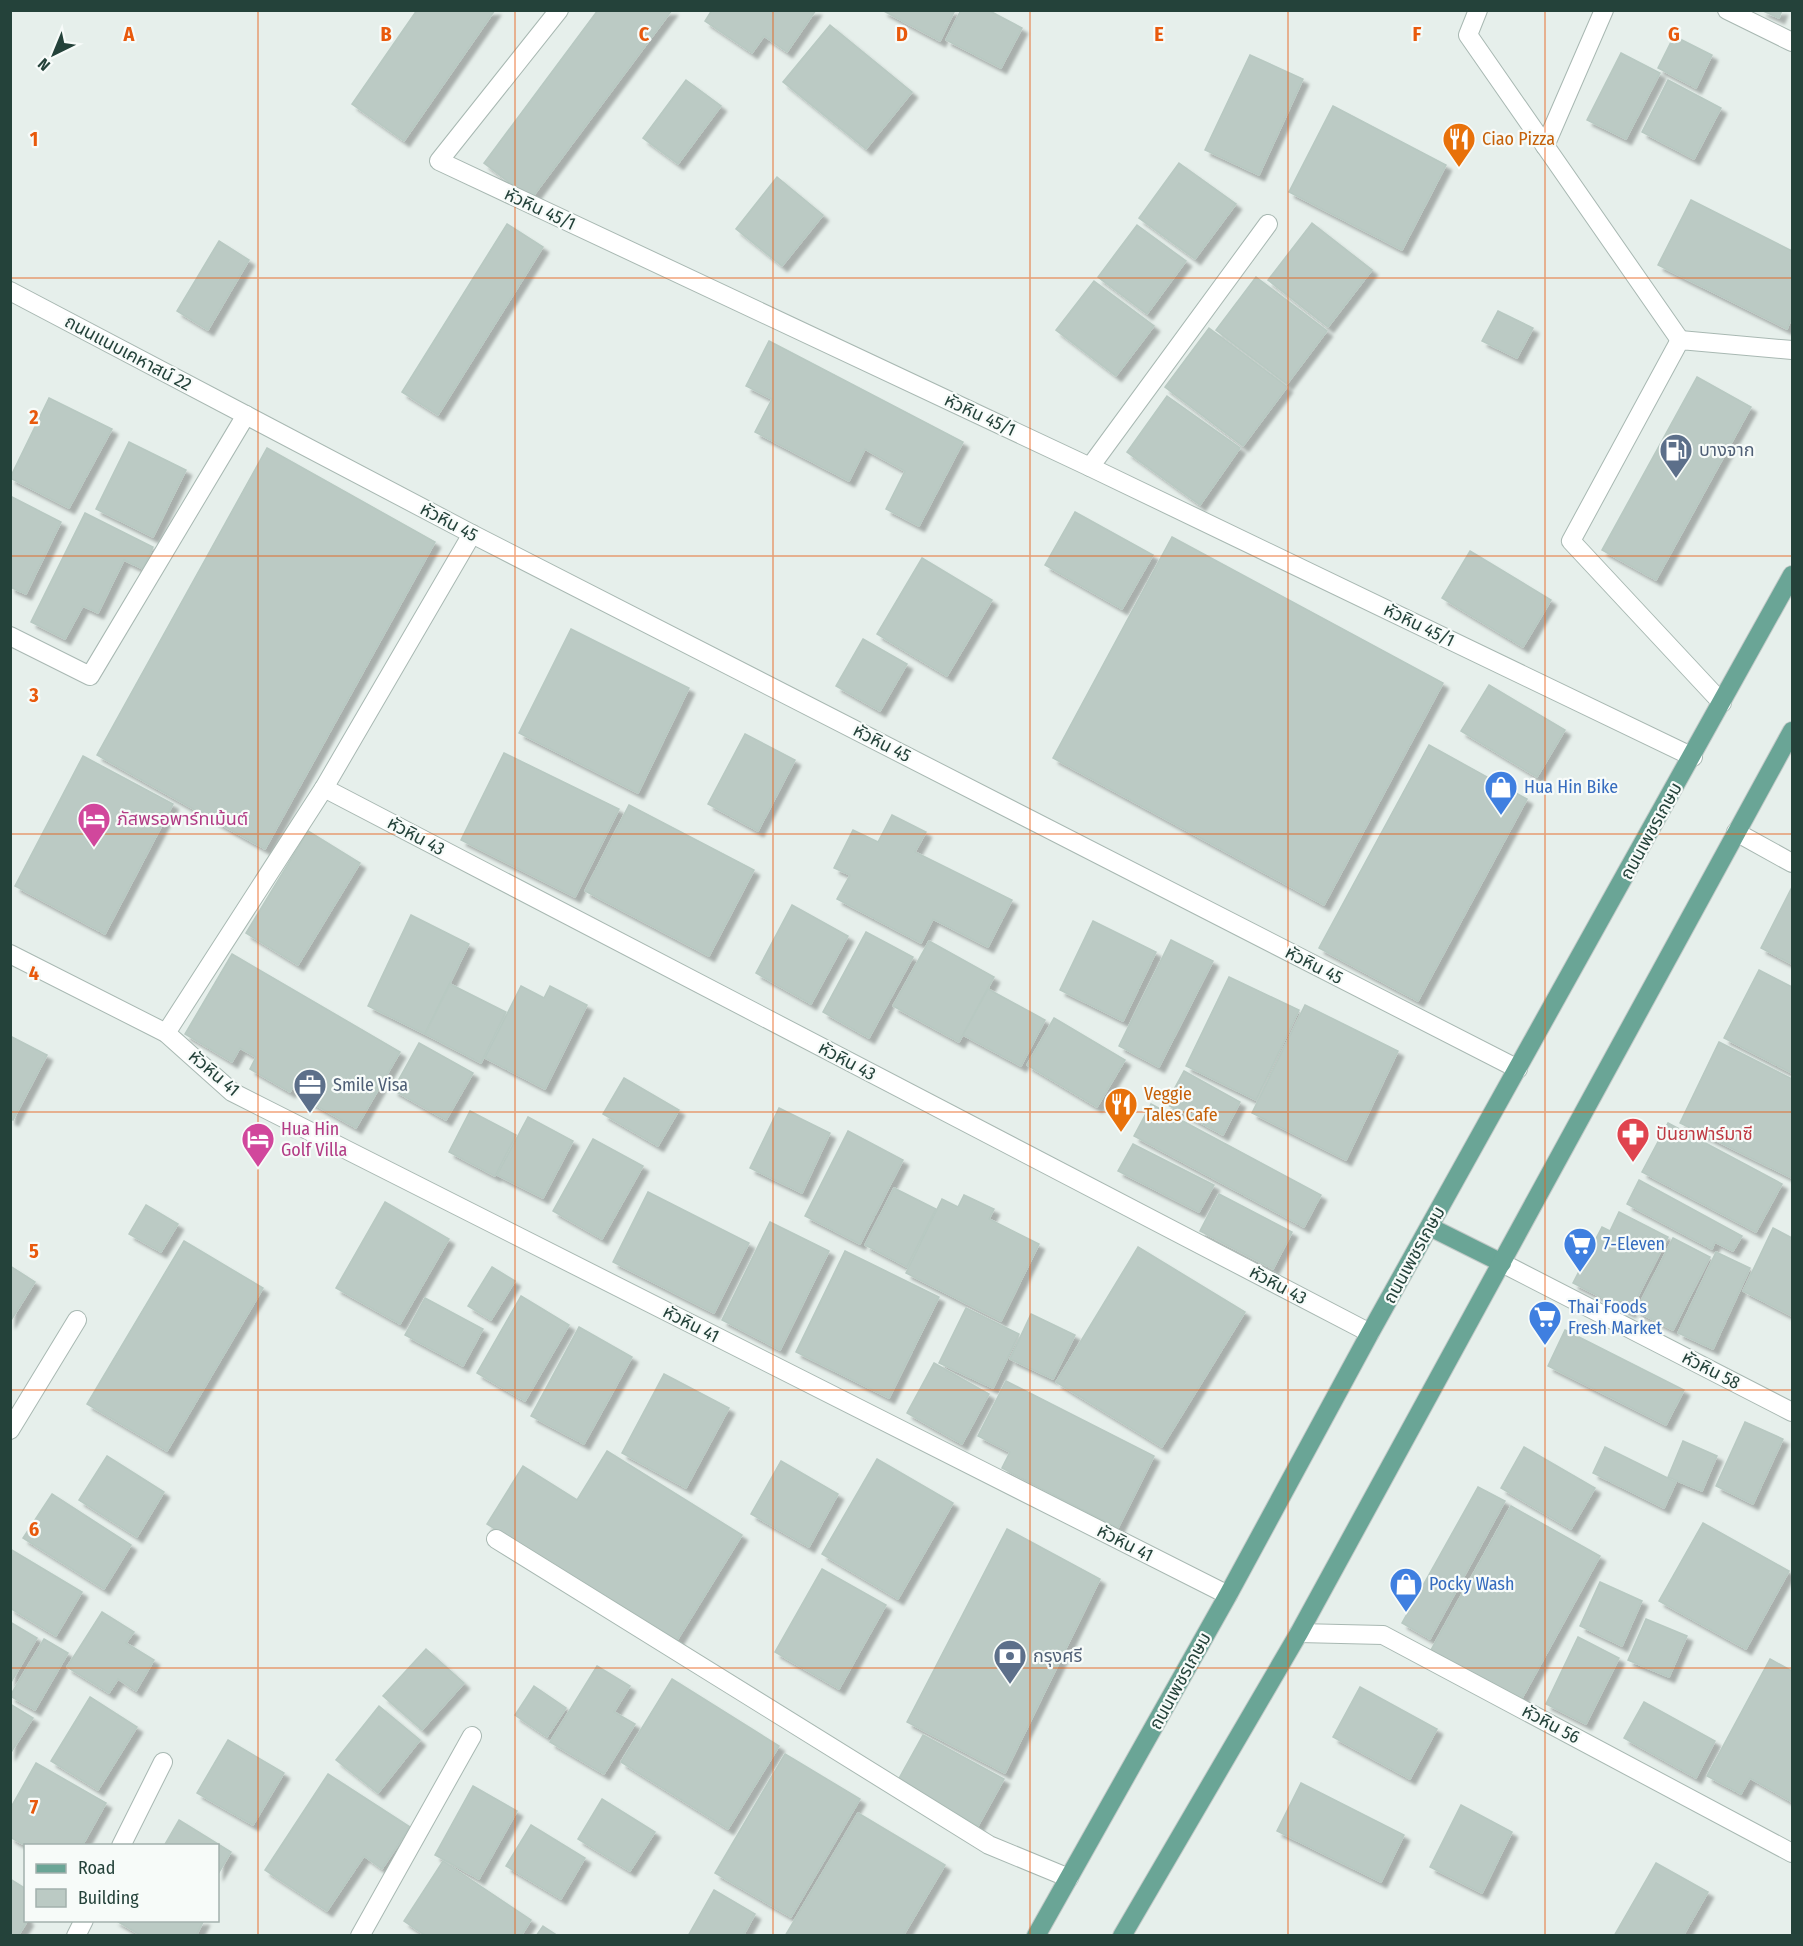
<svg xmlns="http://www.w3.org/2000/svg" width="1803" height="1946" viewBox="0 0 1803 1946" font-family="'Fira Sans Condensed','Noto Sans Thai',sans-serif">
  <defs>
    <filter id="shadow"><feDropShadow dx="5.5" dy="5.5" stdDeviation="1.5" flood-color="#0004"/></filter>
  </defs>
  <rect width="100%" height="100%" fill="#e6efeb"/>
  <!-- building -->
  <g fill="#bbcac4" stroke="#b8c9c2" stroke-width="1.5" filter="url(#shadow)">
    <polygon points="417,10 495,10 404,141 352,104"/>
    <polygon points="598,10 672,10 531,199 484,163"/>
    <polygon points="712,10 816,10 787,52 764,36 752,53 705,21"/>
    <polygon points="882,10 955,10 940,41"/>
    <polygon points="961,10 988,10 1022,28 1001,68 946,40"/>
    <polygon points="1761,10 1782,10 1779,18"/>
    <polygon points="830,25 912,92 866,149 783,82"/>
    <polygon points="1674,36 1712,55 1696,88 1658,68"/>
    <polygon points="1621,53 1660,73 1626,139 1587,120"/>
    <polygon points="1250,55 1303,79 1259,175 1205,150"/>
    <polygon points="686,80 721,106 678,164 643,138"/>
    <polygon points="1668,80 1721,108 1694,159 1642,132"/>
    <polygon points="1333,106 1446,165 1402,250 1289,192"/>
    <polygon points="1179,163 1236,204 1195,259 1139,218"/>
    <polygon points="777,177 823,215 782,266 736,229"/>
    <polygon points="1691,200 1792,251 1792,317 1787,329 1658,265"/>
    <polygon points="1312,223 1372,270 1328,327 1268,280"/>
    <polygon points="507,224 543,247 438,415 402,392"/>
    <polygon points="1137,225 1186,261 1147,314 1098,277"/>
    <polygon points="219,241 249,260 208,330 177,311"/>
    <polygon points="1256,277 1327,331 1287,384 1216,330"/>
    <polygon points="1094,281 1154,326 1116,376 1056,330"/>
    <polygon points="1498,311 1533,328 1517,358 1482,341"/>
    <polygon points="1209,328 1287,387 1243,446 1165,387"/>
    <polygon points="769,341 963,442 919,526 886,509 905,471 865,449 849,481 755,432 772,399 746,386"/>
    <polygon points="1697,377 1751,407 1656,580 1602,550"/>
    <polygon points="1167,396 1240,448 1200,505 1127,452"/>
    <polygon points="49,398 112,429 69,508 10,478"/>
    <polygon points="129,442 186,470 153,537 96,509"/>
    <polygon points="267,448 435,542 265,849 97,755"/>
    <polygon points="10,496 61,522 26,594 10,587"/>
    <polygon points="1075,512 1153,555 1122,609 1045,565"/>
    <polygon points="85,513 153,547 143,569 124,560 98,613 83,606 65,639 31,622"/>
    <polygon points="1172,537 1443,683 1324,905 1053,758"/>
    <polygon points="1470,551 1551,600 1523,647 1442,598"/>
    <polygon points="922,558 992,600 947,676 877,634"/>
    <polygon points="571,629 689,688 638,793 519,733"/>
    <polygon points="863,639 907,664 880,711 836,686"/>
    <polygon points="1489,685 1565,730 1537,777 1461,731"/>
    <polygon points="745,734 795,760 758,831 708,804"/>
    <polygon points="1429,745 1527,799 1418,1001 1319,948"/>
    <polygon points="504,753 619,809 575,897 461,840"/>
    <polygon points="83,756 173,804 105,934 15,886"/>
    <polygon points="629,805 754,870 709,956 585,891"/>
    <polygon points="892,815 926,832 915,852 1012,900 988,947 933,919 921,943 837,899 850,875 834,868 853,830 878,842"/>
    <polygon points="308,831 360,863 298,965 246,933"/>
    <polygon points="1792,887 1792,964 1761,948"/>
    <polygon points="792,905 848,936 811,1004 756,973"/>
    <polygon points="411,915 469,944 425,1034 368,1006"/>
    <polygon points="1093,921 1156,952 1123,1021 1060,990"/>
    <polygon points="866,932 913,957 869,1038 823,1012"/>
    <polygon points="1171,940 1213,961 1159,1067 1119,1046"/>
    <polygon points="929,941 994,977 959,1042 893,1006"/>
    <polygon points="232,954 400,1052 356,1128 308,1101 313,1092 296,1082 290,1092 250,1069 256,1057 240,1048 232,1062 185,1034"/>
    <polygon points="1759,970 1792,987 1792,1073 1724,1038"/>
    <polygon points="1229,977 1299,1010 1256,1100 1186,1066"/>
    <polygon points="450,984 506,1012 481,1063 425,1034"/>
    <polygon points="521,986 544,998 550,986 587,1005 545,1089 485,1058"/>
    <polygon points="988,989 1045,1020 1021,1066 963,1035"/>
    <polygon points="1305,1005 1398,1051 1346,1160 1252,1113"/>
    <polygon points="1054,1018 1125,1060 1097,1107 1027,1065"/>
    <polygon points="10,1036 47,1055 13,1120 10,1119"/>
    <polygon points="1719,1042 1792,1079 1792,1178 1680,1123"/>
    <polygon points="419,1043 473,1073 446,1120 393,1090"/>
    <polygon points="1184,1071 1240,1102 1223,1135 1166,1104"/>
    <polygon points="624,1078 679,1110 658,1146 603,1114"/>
    <polygon points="1151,1104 1321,1195 1304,1227 1134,1136"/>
    <polygon points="779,1108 830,1133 802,1193 750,1168"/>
    <polygon points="470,1111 516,1135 495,1176 449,1152"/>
    <polygon points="528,1117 573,1141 543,1198 497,1175"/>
    <polygon points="1668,1123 1782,1184 1756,1232 1642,1172"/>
    <polygon points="848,1131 903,1160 860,1244 805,1216"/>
    <polygon points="593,1139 643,1166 602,1239 553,1211"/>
    <polygon points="1133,1144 1214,1185 1199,1212 1118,1171"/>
    <polygon points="1639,1180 1742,1236 1733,1251 1715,1242 1712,1249 1627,1204"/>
    <polygon points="894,1188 936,1209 907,1267 865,1245"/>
    <polygon points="648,1192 749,1243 714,1313 613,1262"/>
    <polygon points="1219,1194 1292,1232 1273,1269 1200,1231"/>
    <polygon points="964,1195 994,1209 989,1219 1039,1244 1001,1321 906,1273 942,1199 958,1207"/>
    <polygon points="385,1202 449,1239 400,1324 336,1288"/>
    <polygon points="146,1205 178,1224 161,1252 129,1234"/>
    <polygon points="1619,1212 1668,1237 1630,1312 1573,1283 1602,1227 1610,1231"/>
    <polygon points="770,1222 829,1251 780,1350 722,1320"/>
    <polygon points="1773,1228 1792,1238 1792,1316 1743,1291"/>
    <polygon points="1673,1238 1710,1257 1673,1330 1636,1311"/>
    <polygon points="184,1241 263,1288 167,1451 87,1404"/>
    <polygon points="1138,1247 1245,1312 1162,1447 1056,1382"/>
    <polygon points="845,1251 939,1297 889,1398 796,1352"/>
    <polygon points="1716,1252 1750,1268 1713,1349 1678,1333"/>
    <polygon points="10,1266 35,1282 10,1322"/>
    <polygon points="492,1267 515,1281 491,1320 468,1306"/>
    <polygon points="521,1296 569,1325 525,1401 477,1373"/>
    <polygon points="425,1298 483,1329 463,1366 405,1335"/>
    <polygon points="966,1308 1019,1334 993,1388 939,1363"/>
    <polygon points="1031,1314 1075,1335 1053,1379 1010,1359"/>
    <polygon points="579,1327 632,1357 584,1444 531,1416"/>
    <polygon points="1565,1330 1684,1390 1666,1425 1548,1366"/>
    <polygon points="934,1363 989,1394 962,1444 907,1413"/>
    <polygon points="664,1374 729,1408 686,1488 622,1453"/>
    <polygon points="1006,1381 1154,1456 1118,1528 1002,1468 1010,1452 978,1436"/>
    <polygon points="1745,1422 1783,1439 1753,1504 1716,1486"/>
    <polygon points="1683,1441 1717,1456 1702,1491 1668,1477"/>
    <polygon points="1524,1447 1595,1488 1571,1529 1501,1488"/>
    <polygon points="1605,1447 1676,1482 1664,1508 1593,1473"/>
    <polygon points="607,1451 742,1535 676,1642 487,1524 523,1466 577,1500"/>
    <polygon points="107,1456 164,1492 137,1537 79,1500"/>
    <polygon points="877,1459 953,1503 898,1599 822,1554"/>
    <polygon points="781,1461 838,1494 809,1547 751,1514"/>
    <polygon points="1478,1487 1505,1501 1430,1639 1402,1623"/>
    <polygon points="52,1494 131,1545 104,1589 23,1538"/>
    <polygon points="1511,1506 1600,1556 1521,1700 1431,1650"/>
    <polygon points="1703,1523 1789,1571 1746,1649 1659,1601"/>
    <polygon points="1007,1529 1100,1579 1005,1773 907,1722"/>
    <polygon points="10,1549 82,1592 56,1636 10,1608"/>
    <polygon points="822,1569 886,1605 839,1689 775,1652"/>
    <polygon points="1600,1582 1642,1601 1622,1646 1580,1626"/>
    <polygon points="102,1612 134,1632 126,1643 154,1660 136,1691 118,1679 109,1693 67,1667"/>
    <polygon points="1646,1619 1687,1636 1669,1677 1628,1660"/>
    <polygon points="10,1622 37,1638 10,1684"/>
    <polygon points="1578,1637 1619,1658 1586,1724 1546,1704"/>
    <polygon points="44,1639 68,1653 35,1710 10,1696"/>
    <polygon points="426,1649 464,1683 422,1730 383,1696"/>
    <polygon points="1770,1659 1792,1671 1792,1802 1750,1778 1741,1794 1707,1776"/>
    <polygon points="597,1666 630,1686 614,1712 635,1724 604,1774 550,1742"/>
    <polygon points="672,1679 779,1746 728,1829 621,1762"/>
    <polygon points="534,1686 566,1708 547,1737 515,1715"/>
    <polygon points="1360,1687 1437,1729 1410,1779 1333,1737"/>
    <polygon points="90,1697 137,1727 98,1790 51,1761"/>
    <polygon points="1644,1702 1715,1741 1696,1778 1624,1738"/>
    <polygon points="10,1704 33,1718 10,1754"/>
    <polygon points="379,1706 420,1740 378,1793 336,1760"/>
    <polygon points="923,1735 1004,1779 978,1826 897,1782"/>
    <polygon points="228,1740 284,1773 253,1825 197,1793"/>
    <polygon points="785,1754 860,1799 791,1917 715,1873"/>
    <polygon points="36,1763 106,1803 82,1846 26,1846 10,1837 10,1809"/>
    <polygon points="328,1774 410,1827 382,1869 364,1856 327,1911 265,1870"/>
    <polygon points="1301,1783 1404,1835 1381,1882 1277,1831"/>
    <polygon points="473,1786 517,1811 479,1879 435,1855"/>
    <polygon points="602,1799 655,1832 630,1871 578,1839"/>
    <polygon points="1461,1805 1512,1832 1482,1893 1430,1867"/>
    <polygon points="858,1813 945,1865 903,1936 785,1936"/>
    <polygon points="179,1820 231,1852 218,1874 218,1846 164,1846"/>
    <polygon points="531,1825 585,1858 561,1899 506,1866"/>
    <polygon points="443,1861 531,1920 521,1936 426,1936 404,1921"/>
    <polygon points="1656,1863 1708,1892 1683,1936 1614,1936"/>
    <polygon points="10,1879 26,1889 26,1920 28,1920 18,1936 10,1936"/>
    <polygon points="714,1890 755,1914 743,1936 688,1936"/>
    <polygon points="115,1920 204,1920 196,1936 142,1936"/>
    <polygon points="543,1926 558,1936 536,1936"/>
  </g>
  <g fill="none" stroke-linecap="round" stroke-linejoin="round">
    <defs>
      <g id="lane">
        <polyline points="1478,10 1468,35 1680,340"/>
        <polyline points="1545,146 1604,10"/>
        <polyline points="1722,703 1571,541 1680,340 1792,350"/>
      </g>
      <g id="street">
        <polyline points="559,10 439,161 1090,467 1693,757"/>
        <polyline points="1727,10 1792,42"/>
        <polyline points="10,291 472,534 1518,1069"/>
        <polyline points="1090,467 1268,224"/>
        <polyline points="10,636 90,676 246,415"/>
        <polyline points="324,788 1370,1333"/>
        <polyline points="1736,832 1792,863"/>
        <polyline points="10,954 166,1033 232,1092 1228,1595"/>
        <polyline points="166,1033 324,788 472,534"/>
        <polyline points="1502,1263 1792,1412"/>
        <polyline points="10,1430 77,1320"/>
        <polyline points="496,1539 989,1845 1069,1878"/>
        <polyline points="1299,1633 1383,1635 1792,1853"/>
        <polyline points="121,1846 163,1762"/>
        <polyline points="76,1936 84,1920"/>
        <polyline points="360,1936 472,1736"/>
      </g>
      <g id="primary">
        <polyline points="1430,1227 1502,1263"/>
        <polyline points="1036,1936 1228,1595 1370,1333 1792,575"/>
        <polyline points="1122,1936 1299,1633 1792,731"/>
      </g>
    </defs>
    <!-- lane casing -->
    <use href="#lane" stroke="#a8b8b2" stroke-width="20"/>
    <!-- street casing -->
    <use href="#street" stroke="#a8b8b2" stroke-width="20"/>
    <!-- primary casing -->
    <use href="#primary" stroke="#c2cac8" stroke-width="20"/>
    <!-- lane -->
    <use href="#lane" stroke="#fff" stroke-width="18"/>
    <!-- street -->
    <use href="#street" stroke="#fff" stroke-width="18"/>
    <!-- primary -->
    <use href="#primary" stroke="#6aa596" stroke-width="18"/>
  </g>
  <!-- grid -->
  <path fill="none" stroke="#e8590c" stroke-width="1.5" stroke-opacity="0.55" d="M 258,10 L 258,1936M 515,10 L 515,1936M 773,10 L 773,1936M 1030,10 L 1030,1936M 1288,10 L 1288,1936M 1545,10 L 1545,1936M 10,278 L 1792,278M 10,556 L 1792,556M 10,834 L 1792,834M 10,1112 L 1792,1112M 10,1390 L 1792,1390M 10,1668 L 1792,1668"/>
  <!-- icons -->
  <defs>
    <symbol id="restaurant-pin" viewBox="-11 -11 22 30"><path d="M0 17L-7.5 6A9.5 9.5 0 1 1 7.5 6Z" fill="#e8710a" stroke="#f7fbf9"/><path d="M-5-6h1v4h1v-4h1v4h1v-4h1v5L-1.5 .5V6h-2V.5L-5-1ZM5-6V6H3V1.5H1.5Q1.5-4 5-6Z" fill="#fff"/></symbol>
    <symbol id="fuel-pin" viewBox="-11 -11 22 30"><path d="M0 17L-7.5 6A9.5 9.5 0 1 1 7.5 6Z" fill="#5c6f8a" stroke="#f7fbf9"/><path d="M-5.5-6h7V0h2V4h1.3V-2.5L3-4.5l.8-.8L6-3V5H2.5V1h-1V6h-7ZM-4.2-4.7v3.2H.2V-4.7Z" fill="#fff"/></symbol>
    <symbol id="shop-pin" viewBox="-11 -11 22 30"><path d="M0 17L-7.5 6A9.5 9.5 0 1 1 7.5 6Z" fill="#3f7fe0" stroke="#f7fbf9"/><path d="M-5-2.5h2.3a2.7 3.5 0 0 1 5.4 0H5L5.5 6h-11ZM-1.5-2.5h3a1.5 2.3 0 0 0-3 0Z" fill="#fff"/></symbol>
    <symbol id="hotel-pin" viewBox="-11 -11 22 30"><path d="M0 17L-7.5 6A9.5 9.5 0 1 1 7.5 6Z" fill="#d1479c" stroke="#f7fbf9"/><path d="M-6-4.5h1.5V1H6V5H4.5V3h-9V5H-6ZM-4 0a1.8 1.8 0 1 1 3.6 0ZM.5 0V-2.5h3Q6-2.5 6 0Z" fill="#fff"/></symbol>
    <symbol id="office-pin" viewBox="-11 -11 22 30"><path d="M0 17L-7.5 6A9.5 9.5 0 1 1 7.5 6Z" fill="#5c6f8a" stroke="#f7fbf9"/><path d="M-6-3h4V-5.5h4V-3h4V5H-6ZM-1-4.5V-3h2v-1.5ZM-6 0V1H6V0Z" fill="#fff"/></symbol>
    <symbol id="pharmacy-pin" viewBox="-11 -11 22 30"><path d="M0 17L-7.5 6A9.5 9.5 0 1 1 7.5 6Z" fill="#e0444e" stroke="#f7fbf9"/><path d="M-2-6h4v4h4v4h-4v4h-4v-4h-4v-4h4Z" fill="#fff"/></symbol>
    <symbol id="supermarket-pin" viewBox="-11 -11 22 30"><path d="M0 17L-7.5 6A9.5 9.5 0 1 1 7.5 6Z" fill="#3f7fe0" stroke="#f7fbf9"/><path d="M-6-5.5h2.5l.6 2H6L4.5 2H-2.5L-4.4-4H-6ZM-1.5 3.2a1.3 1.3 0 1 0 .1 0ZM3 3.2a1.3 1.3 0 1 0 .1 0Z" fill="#fff"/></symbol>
    <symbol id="bank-pin" viewBox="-11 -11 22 30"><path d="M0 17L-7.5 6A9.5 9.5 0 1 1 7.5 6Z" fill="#5c6f8a" stroke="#f7fbf9"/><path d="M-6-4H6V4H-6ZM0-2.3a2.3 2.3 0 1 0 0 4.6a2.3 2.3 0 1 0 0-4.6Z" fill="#fff"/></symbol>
  </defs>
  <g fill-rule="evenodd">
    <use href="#restaurant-pin" x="1440" y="120" width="38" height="52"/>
    <use href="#fuel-pin" x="1657" y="431" width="38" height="52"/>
    <use href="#shop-pin" x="1482" y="768" width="38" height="52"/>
    <use href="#hotel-pin" x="75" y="800" width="38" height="52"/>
    <use href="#office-pin" x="291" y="1066" width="38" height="52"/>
    <use href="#restaurant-pin" x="1102" y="1085" width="38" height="52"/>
    <use href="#pharmacy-pin" x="1614" y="1115" width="38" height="52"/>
    <use href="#hotel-pin" x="239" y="1120" width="38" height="52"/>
    <use href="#supermarket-pin" x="1561" y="1225" width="38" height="52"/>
    <use href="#supermarket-pin" x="1526" y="1298" width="38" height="52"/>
    <use href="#shop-pin" x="1387" y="1565" width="38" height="52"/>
    <use href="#bank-pin" x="991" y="1637" width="38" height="52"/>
  </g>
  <g text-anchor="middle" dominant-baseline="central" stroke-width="4.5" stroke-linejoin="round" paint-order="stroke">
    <!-- food labels -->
    <g font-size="18" fill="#c56008" stroke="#f7fbf9" text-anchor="start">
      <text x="1482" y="139">Ciao Pizza</text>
      <text x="1144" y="1094">Veggie<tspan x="1144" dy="21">Tales Cafe</tspan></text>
    </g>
    <!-- street labels -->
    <g font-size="18" fill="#24423a" stroke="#f7fbf9">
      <text transform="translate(540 209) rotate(25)">หัวหิน 45/1</text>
      <text transform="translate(128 353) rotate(28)">ถนนแนบเคหาสน์ 22</text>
      <text transform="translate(980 415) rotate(25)">หัวหิน 45/1</text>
      <text transform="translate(449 522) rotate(28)">หัวหิน 45</text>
      <text transform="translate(1419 625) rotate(26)">หัวหิน 45/1</text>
      <text transform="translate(882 743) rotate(27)">หัวหิน 45</text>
      <text transform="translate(1651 831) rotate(-61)">ถนนเพชรเกษม</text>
      <text transform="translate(416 836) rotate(28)">หัวหิน 43</text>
      <text transform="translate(1314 965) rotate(27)">หัวหิน 45</text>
      <text transform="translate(847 1061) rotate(28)">หัวหิน 43</text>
      <text transform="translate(214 1073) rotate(40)">หัวหิน 41</text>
      <text transform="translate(1414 1255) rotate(-61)">ถนนเพชรเกษม</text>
      <text transform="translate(1278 1285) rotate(28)">หัวหิน 43</text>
      <text transform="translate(691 1324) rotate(27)">หัวหิน 41</text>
      <text transform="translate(1711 1370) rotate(27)">หัวหิน 58</text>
      <text transform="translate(1125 1543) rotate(27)">หัวหิน 41</text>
      <text transform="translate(1180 1681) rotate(-61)">ถนนเพชรเกษม</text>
      <text transform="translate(1551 1724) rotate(28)">หัวหิน 56</text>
    </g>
    <!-- service labels -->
    <g font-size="18" fill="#4e5e75" stroke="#f7fbf9" text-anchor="start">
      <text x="1699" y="450">บางจาก</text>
      <text x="333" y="1085">Smile Visa</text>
      <text x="1033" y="1656">กรุงศรี</text>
    </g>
    <!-- shop labels -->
    <g font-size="18" fill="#366cbe" stroke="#f7fbf9" text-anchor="start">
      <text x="1524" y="787">Hua Hin Bike</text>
      <text x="1603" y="1244">7-Eleven</text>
      <text x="1568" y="1307">Thai Foods<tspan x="1568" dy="21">Fresh Market</tspan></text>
      <text x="1429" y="1584">Pocky Wash</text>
    </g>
    <!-- hotel labels -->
    <g font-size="18" fill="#b23c85" stroke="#f7fbf9" text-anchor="start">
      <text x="117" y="819">ภัสพรอพาร์ทเม้นต์</text>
      <text x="281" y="1129">Hua Hin<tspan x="281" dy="21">Golf Villa</tspan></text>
    </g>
    <!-- health labels -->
    <g font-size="18" fill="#be3a42" stroke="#f7fbf9" text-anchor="start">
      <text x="1656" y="1134">ปันยาฟาร์มาซี</text>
    </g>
  </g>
  <g font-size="20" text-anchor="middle" font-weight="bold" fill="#e8590c" stroke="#f7fbf9" stroke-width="4.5" stroke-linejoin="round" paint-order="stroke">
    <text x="129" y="41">A</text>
    <text x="386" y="41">B</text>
    <text x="644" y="41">C</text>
    <text x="902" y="41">D</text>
    <text x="1159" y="41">E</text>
    <text x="1417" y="41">F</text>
    <text x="1674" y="41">G</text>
    <text x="34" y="146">1</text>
    <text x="34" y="424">2</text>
    <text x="34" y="702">3</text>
    <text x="34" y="980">4</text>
    <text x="34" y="1258">5</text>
    <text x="34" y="1536">6</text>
    <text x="34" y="1814">7</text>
  </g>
  <!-- border -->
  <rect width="1803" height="1946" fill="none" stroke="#24423a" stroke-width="24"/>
  <!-- legend -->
  <rect x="24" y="1844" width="195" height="78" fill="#f7fbf9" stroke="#a3b1ad" stroke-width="1.5"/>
  <rect x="36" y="1864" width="30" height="9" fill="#6aa596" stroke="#a3b1ad" stroke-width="1.5"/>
  <text x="78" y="1874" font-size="18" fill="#24423a">Road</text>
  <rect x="36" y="1889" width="30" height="18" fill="#bbcac4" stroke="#a3b1ad" stroke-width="1.5"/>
  <text x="78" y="1904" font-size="18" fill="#24423a">Building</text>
  <!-- north arrow -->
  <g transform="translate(54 54) rotate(223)" stroke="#f7fbf9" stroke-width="4.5" paint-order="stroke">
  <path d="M0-4.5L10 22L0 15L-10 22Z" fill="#24423a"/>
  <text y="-9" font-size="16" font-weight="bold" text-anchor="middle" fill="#24423a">N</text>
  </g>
</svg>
